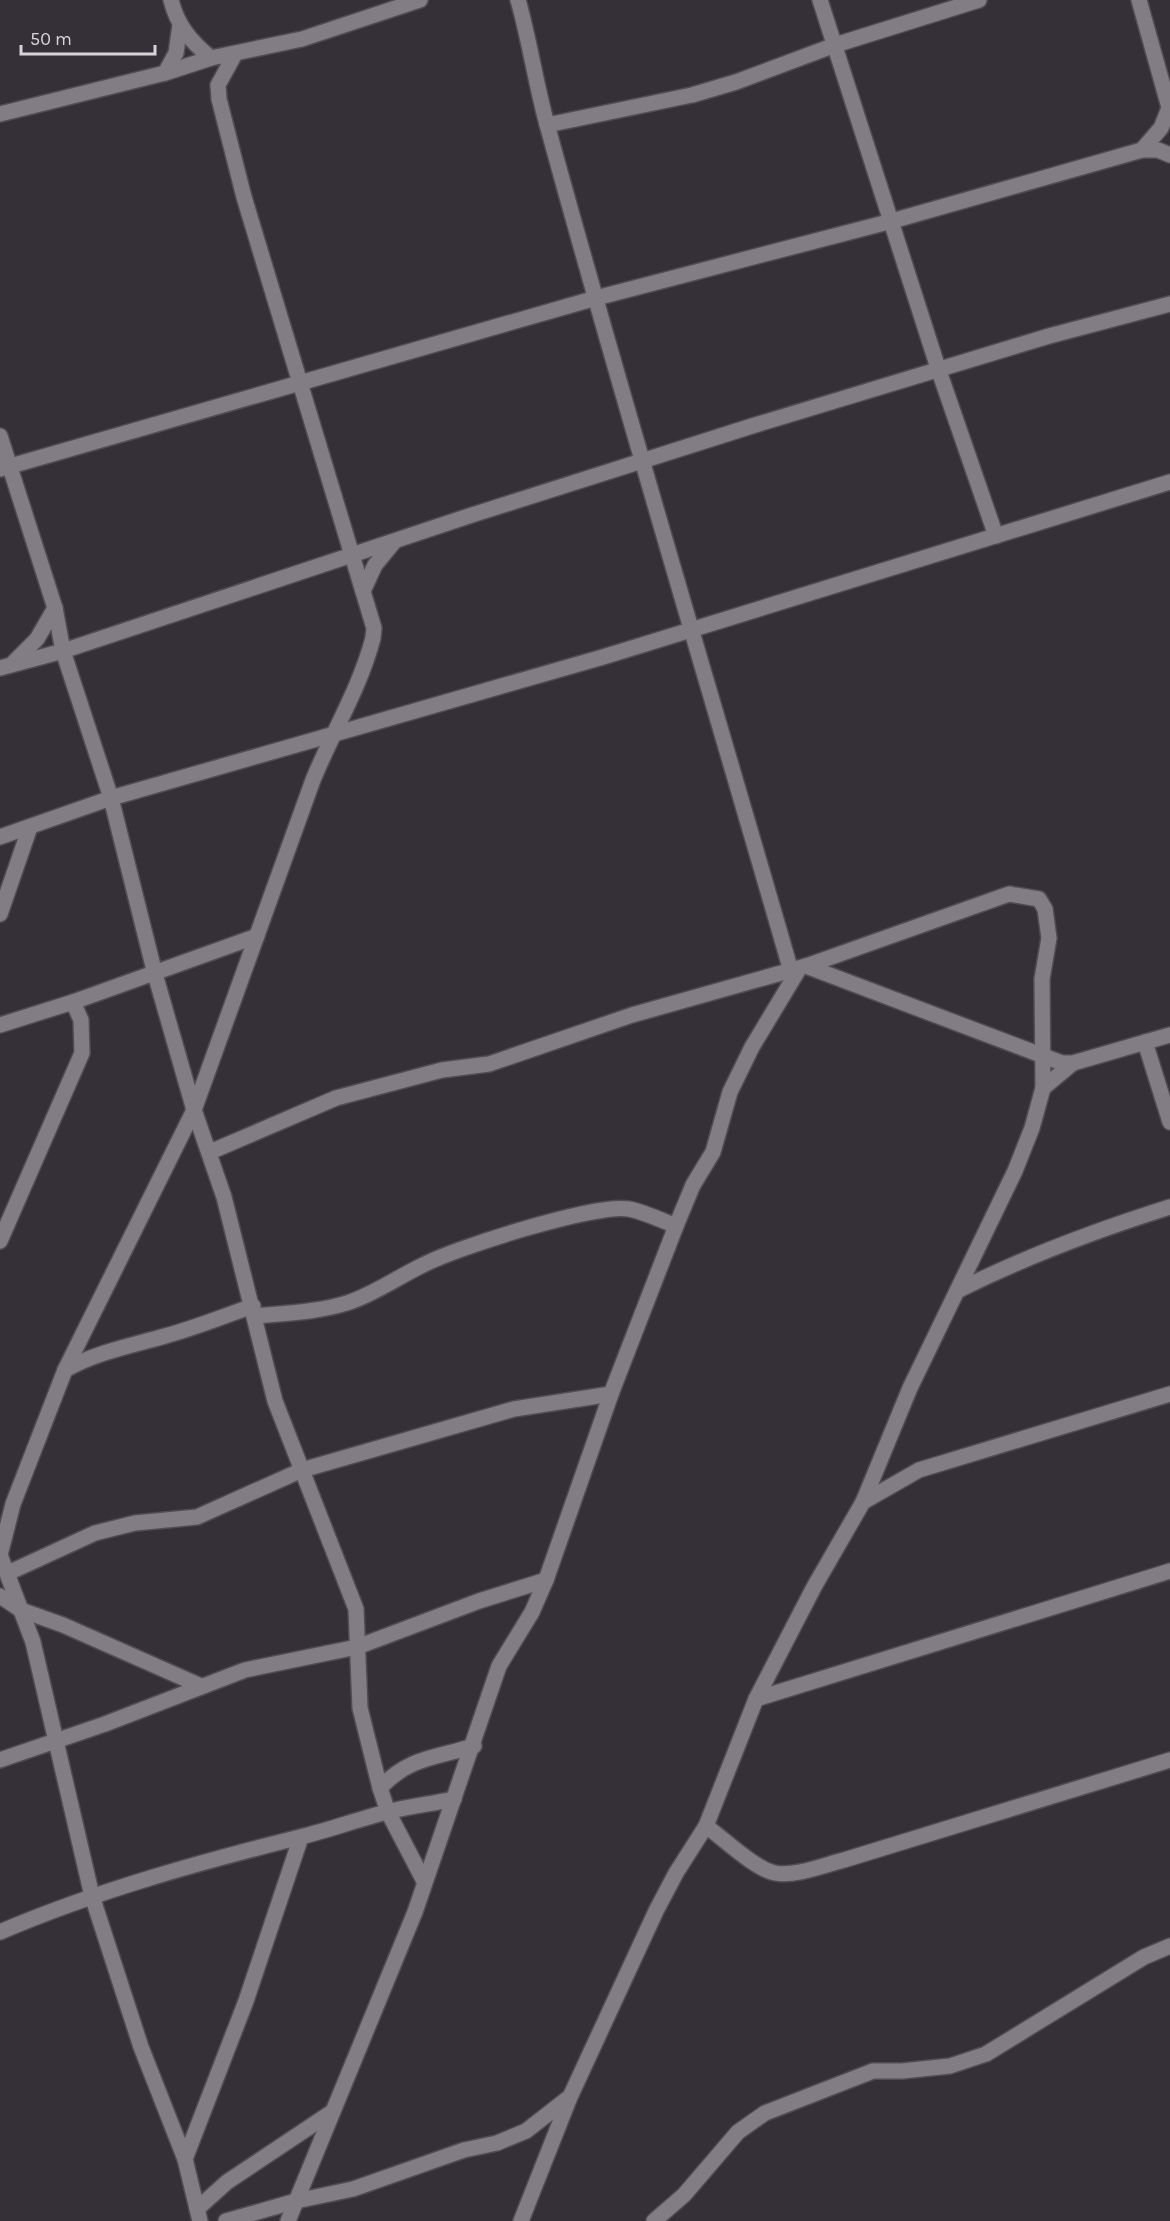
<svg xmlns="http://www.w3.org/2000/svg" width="1170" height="2221" viewBox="0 0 1170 2221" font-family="Karla,sans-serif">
  <rect width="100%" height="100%" fill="#353037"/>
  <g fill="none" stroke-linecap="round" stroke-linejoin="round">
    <defs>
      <g id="minor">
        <path d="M 171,0 C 177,25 191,42 211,58"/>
        <path d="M 518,0 C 530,42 536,86 548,128 C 625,410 710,690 791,971"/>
        <polyline points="820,0 939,371 996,536"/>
        <polyline points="1139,0 1170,111"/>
        <polyline points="165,73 176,53 180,25"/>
        <polyline points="0,114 165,73 211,58 302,39 420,0"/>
        <polyline points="547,125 692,95 736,82 835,45 979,0"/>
        <polyline points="1142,150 1161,128 1169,108"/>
        <polyline points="0,436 55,608 63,651 111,798 155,974 194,1110 224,1197 275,1401 356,1609 360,1708 380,1788 388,1812 424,1881"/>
        <polyline points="0,469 596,298 892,221 1142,150 1158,150 1170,155"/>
        <polyline points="363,591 375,565 394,542"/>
        <polyline points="14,662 37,639 55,608"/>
        <polyline points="0,668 63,651 475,514 752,426 1049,336 1170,304"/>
        <polyline points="0,837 111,798 603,657 1170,482"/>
        <polyline points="0,914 30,827"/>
        <polyline points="806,966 1009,894 1039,899 1045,909 1049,938 1042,979 1043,1088 1032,1128 1015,1171 910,1388 863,1502"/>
        <polyline points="0,1025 73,1002 257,936"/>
        <polyline points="1145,1042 1170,1122"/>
        <polyline points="1043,1088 1073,1063"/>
        <polyline points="210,1152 336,1098 442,1070 489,1064 632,1015 806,966 1062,1063 1073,1063 1170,1035"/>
        <polyline points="0,1241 82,1053 81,1020 73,1002"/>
        <path d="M 959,1290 C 1027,1256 1097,1230 1170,1207"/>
        <path d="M 255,1316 C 287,1313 320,1312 350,1302 C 376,1293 398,1277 423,1265 C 455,1248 596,1203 629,1209 C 644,1212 661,1220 676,1226"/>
        <path d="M 65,1370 C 97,1352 130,1346 165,1336 C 195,1328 224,1316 253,1306"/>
        <polyline points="8,1573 95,1533 135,1523 197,1517 302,1470 514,1409 611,1394"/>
        <polyline points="0,1596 21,1610 63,1625 201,1686"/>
        <polyline points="756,1699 1170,1571"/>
        <polyline points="0,1760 105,1724 245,1670 357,1647 479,1601 546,1580"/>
        <path d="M 380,1788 C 409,1757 435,1758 474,1746"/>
        <path d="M 706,1826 C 724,1839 755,1869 775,1873 C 795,1877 824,1865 844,1860 L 1170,1760"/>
        <path d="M 0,1932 C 98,1890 201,1862 304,1836 C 332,1829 359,1819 387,1812 C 409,1806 432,1804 454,1799"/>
        <polyline points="185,2159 246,2001 301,1837"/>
        <polyline points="197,2209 227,2182 332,2112"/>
        <path d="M 200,2221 L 185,2159 L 141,2047 L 92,1896 L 33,1642 L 0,1555 L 13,1504 L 65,1370 L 194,1110 L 313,780 C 332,733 360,688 373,638 L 374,628 L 244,197 L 219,99 L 218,85 L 235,54"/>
        <polyline points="226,2221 296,2201 353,2189 464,2150 497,2143 526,2131 567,2099"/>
        <polyline points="288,2221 415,1912 499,1666 532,1612 546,1580 611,1394 676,1226 693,1185 713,1152 730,1092 752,1047 799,969"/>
        <polyline points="521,2221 570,2097 656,1911 676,1873 706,1826 756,1699 814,1587 863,1502 919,1470 1170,1394"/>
        <polyline points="654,2221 684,2195 738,2132 765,2113 873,2071 902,2071 950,2066 986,2054 1144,1957 1170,1946"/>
      </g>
    </defs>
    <!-- minor casing -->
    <use href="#minor" stroke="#504d52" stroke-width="18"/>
    <!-- minor -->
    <use href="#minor" stroke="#827d85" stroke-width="15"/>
  </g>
  <!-- scale -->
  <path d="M21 45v9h134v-9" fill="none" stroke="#d7d4d9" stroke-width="3"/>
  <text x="30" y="45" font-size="18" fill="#d7d4d9" stroke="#353037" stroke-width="4.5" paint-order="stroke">50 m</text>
</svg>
